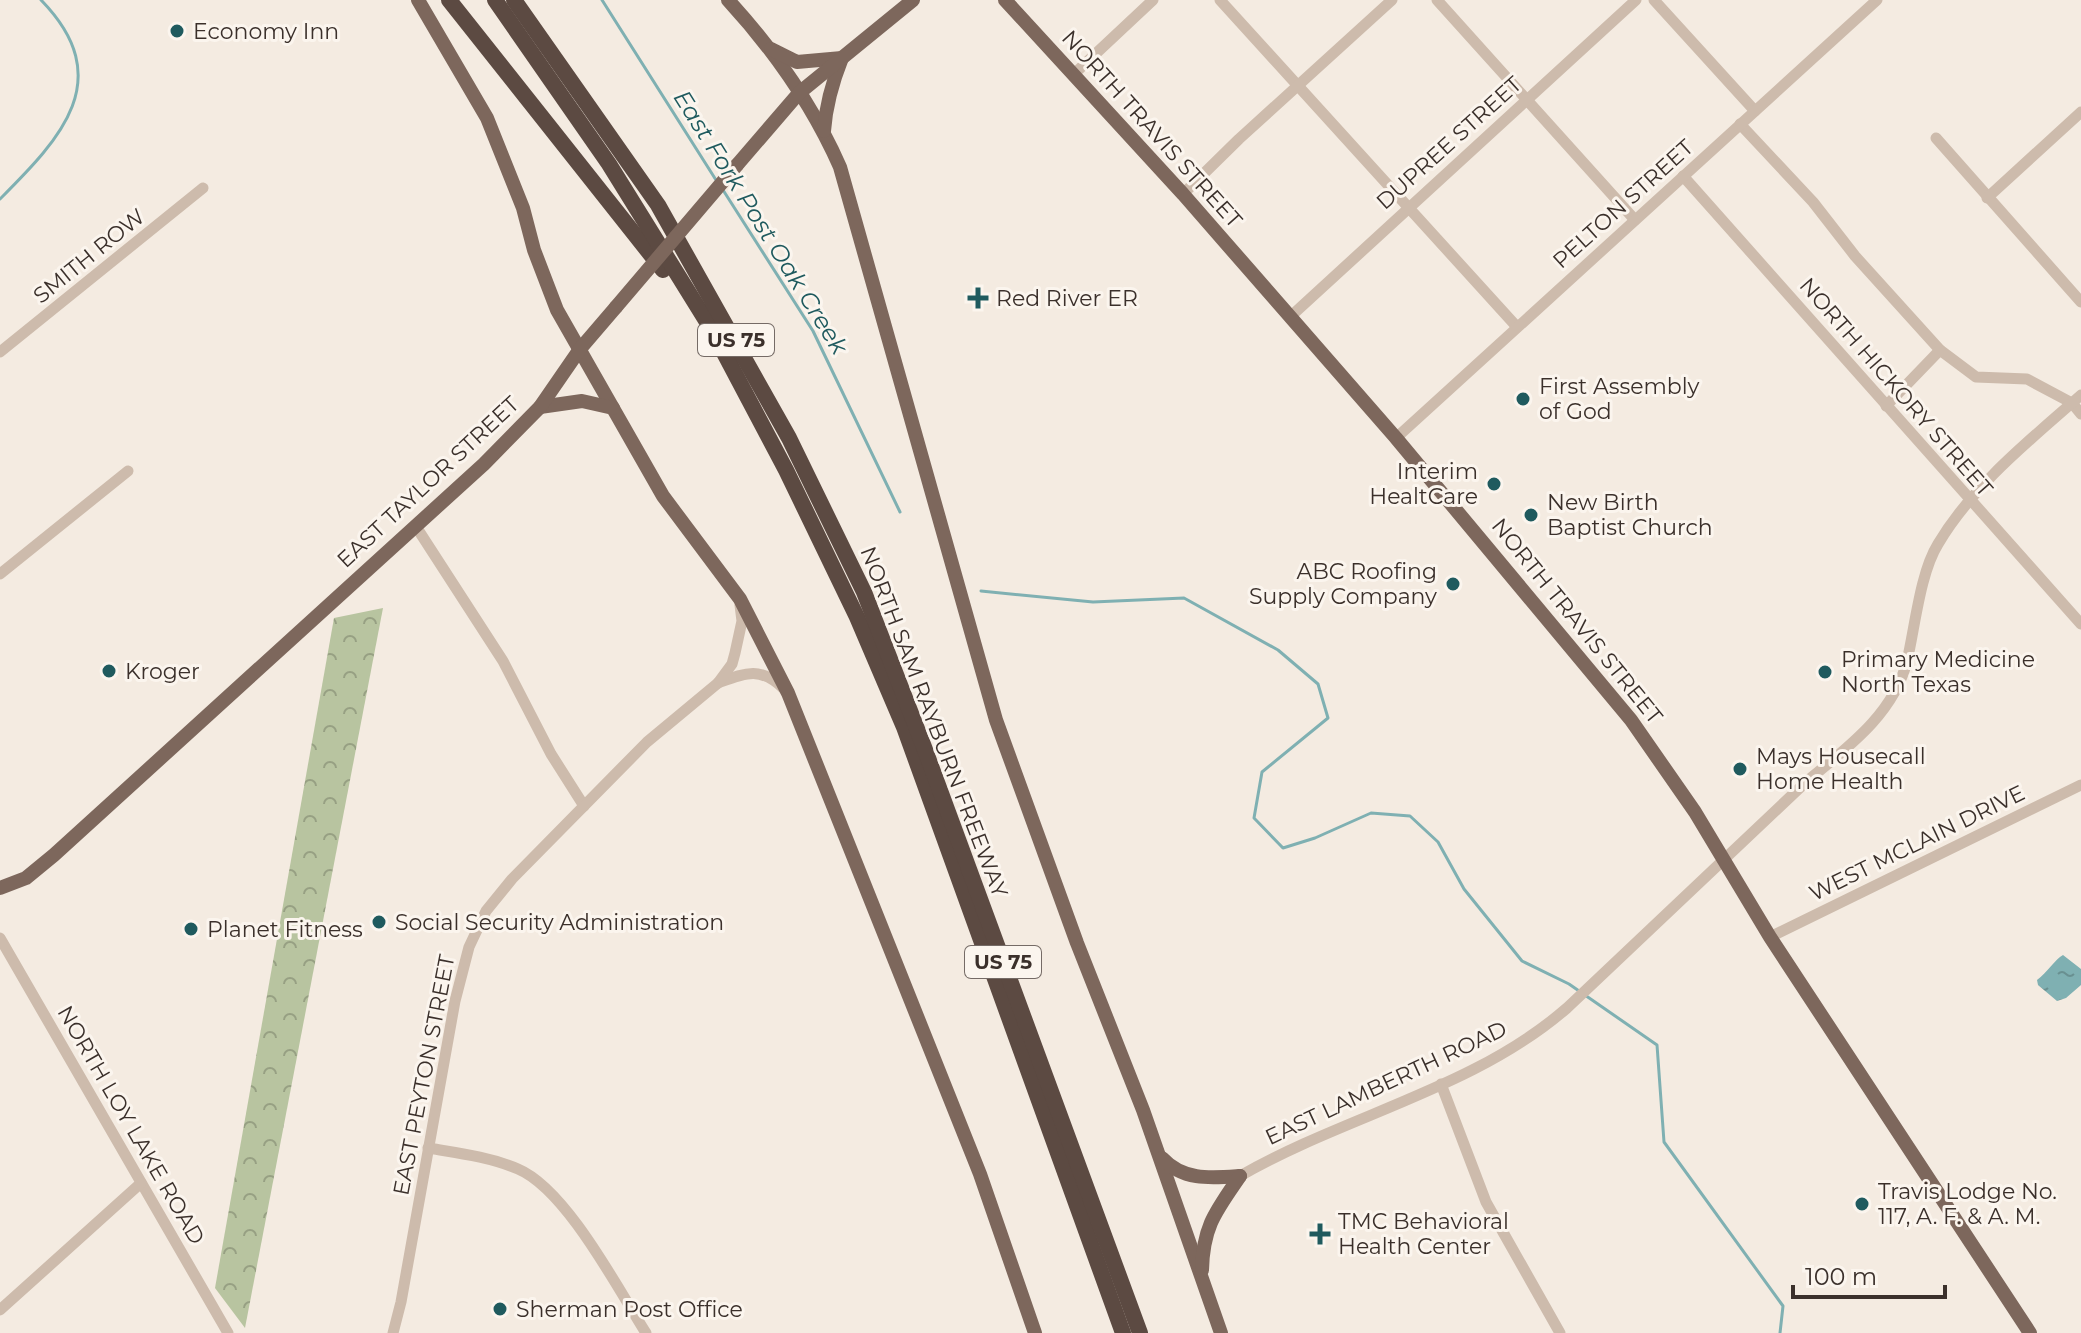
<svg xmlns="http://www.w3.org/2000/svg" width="2081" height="1333" viewBox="0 0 2081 1333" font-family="Montserrat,sans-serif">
  <defs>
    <pattern id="forest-crowns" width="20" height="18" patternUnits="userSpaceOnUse" patternTransform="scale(2)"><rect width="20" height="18" fill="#b8c4a0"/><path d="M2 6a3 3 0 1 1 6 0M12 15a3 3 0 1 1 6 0" fill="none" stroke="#97a083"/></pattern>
    <pattern id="water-ripples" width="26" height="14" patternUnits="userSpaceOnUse" patternTransform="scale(2)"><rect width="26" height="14" fill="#7fb0b2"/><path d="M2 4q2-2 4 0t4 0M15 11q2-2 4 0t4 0" fill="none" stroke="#699091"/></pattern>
  </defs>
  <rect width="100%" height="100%" fill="#f4ebe1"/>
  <!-- forest -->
  <polygon fill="url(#forest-crowns)" points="383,608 245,1328 215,1288 334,618"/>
  <!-- water -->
  <path fill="url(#water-ripples)" d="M 2063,955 L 2081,969 L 2081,985 L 2066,998 L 2057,1001 L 2038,985 L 2037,980 C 2047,973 2056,958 2063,955 Z"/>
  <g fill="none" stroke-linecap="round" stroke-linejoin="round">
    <!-- stream -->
    <g stroke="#7fb0b2" stroke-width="3">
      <polyline points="602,0 716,180"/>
      <polyline points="723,190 813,331 900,512"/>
      <path d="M 0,199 C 61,138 118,79 41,0"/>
      <polyline points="981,591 1093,602 1184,598 1278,650 1318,684 1328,718 1262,772 1254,818 1283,848 1315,838 1371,813 1410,816 1438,842 1464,889 1522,961 1569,984 1657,1045 1664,1142 1783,1306 1780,1333"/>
    </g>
    <!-- minor -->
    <g stroke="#cdbbac" stroke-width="11">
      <polyline points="1220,0 1517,327"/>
      <polyline points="1437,0 1635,220"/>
      <polyline points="1654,0 1755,111"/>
      <polyline points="1074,74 1153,0"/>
      <polyline points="1740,124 1813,202 1855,256 1940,350 1976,377 2027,379 2072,403 2081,414"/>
      <polyline points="1936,138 2081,302"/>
      <polyline points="1683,176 2081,624"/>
      <polyline points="1183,194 1239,139 1392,0"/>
      <polyline points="1987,198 2081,112"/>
      <polyline points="1290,317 1636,0"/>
      <polyline points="0,352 203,188"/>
      <polyline points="1886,406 1940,350"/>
      <polyline points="1396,438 1877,0"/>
      <polyline points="415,525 503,661 551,754 584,806"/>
      <polyline points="0,574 128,471"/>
      <path d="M 718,683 C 745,673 760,666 783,688"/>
      <polyline points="1770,937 2081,785"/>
      <polyline points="0,938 228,1333"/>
      <polyline points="1441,1084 1486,1202 1560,1333"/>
      <path d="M 428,1148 C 458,1153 490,1157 518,1169 C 566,1189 618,1289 646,1333"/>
      <path d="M 1240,1176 C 1346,1115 1474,1089 1567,1008 L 1807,781 C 1847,748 1894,714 1907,661 C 1915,627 1920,573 1938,544 C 1973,485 2030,440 2081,395"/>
      <polyline points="0,1310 141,1183"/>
      <polyline points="393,1333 401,1302 455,1001 469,947 486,911 512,879 647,742 718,683 732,664 735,653 742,621 740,605"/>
    </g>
    <!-- major -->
    <g stroke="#7d675c" stroke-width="14">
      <polyline points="418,0 487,118 523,208 534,250 557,310 663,496 740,599 788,693 980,1174 1035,1333"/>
      <path d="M 728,0 C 773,49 813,106 840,167 L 996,720 L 1077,943 L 1143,1110 L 1221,1333"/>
      <polyline points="1005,0 1183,194 1396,438 1631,720 1695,812 1770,937 2030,1333"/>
      <path d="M 771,49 L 797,62 L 842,58 C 832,83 826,104 824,131"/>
      <polyline points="737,165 799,93 913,0"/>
      <polyline points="540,407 582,401 613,408"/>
      <polyline points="0,888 26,878 54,855 484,464 540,407 580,349 616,307"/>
      <path d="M 1162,1158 C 1183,1181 1211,1178 1240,1176"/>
      <path d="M 1202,1270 C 1203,1226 1216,1211 1240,1176"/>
    </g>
    <!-- highway -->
    <g stroke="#5c4a42" stroke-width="16">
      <polyline points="449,0 663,270"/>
      <polyline points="495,0 609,164 712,330 786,470 857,617 904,727 1123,1333"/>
      <polyline points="514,0 658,205 789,438 864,592 924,747 1140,1333"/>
    </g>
    <!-- major-bridge -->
    <polyline stroke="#7d675c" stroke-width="14" points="616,307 737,165"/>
  </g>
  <!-- markers -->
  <g fill="#1f5a5e" stroke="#fbf5ee" stroke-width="3">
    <circle cx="177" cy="31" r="8"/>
    <path d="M974 286h8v8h8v8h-8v8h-8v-8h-8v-8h8z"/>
    <circle cx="1523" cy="399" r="8"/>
    <circle cx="1494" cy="484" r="8"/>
    <circle cx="1531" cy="515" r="8"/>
    <circle cx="1453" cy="584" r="8"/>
    <circle cx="109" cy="671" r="8"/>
    <circle cx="1825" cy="672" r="8"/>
    <circle cx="1740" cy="769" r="8"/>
    <circle cx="379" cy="922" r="8"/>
    <circle cx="191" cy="929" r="8"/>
    <circle cx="1862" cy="1204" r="8"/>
    <path d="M1316 1222h8v8h8v8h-8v8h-8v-8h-8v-8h8z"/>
    <circle cx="500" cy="1309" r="8"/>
  </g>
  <g text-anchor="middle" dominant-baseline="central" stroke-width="6" stroke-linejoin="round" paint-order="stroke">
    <!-- shield labels -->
    <g fill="#fbf5ee" stroke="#756b66" stroke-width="2">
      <rect x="698" y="324" width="76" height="32" rx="6"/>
      <rect x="965" y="946" width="76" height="32" rx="6"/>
    </g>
    <g font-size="20" font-weight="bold" fill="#3b302b">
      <text x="736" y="340">US 75</text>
      <text x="1003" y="962">US 75</text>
    </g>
    <!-- poi labels -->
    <g font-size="22" fill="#3b302b" stroke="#fbf5ee" text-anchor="start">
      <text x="193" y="31">Economy Inn</text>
      <text x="996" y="298">Red River ER</text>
      <text x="1539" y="386">First Assembly<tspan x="1539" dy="25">of God</tspan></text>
      <text x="1478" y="471" text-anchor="end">Interim<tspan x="1478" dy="25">HealtCare</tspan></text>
      <text x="1547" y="502">New Birth<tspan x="1547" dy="25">Baptist Church</tspan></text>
      <text x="1437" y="571" text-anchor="end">ABC Roofing<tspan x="1437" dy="25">Supply Company</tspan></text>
      <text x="1841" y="659">Primary Medicine<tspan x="1841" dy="25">North Texas</tspan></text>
      <text x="125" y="671">Kroger</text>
      <text x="1756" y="756">Mays Housecall<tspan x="1756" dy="25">Home Health</tspan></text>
      <text x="395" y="922">Social Security Administration</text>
      <text x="207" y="929">Planet Fitness</text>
      <text x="1878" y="1191">Travis Lodge No.<tspan x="1878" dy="25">117, A. F. &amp; A. M.</tspan></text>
      <text x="1338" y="1221">TMC Behavioral<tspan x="1338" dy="25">Health Center</tspan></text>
      <text x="516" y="1309">Sherman Post Office</text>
    </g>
    <!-- street labels -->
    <g font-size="22" fill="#3b302b" stroke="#fbf5ee">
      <text transform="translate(1152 129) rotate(48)">NORTH TRAVIS STREET</text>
      <text transform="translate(1449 143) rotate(-42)">DUPREE STREET</text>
      <text transform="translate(1623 204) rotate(-42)">PELTON STREET</text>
      <text transform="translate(89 256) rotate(-39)">SMITH ROW</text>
      <text transform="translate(1896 387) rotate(49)">NORTH HICKORY STREET</text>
      <text transform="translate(428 482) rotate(-43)">EAST TAYLOR STREET</text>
      <text transform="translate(1577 621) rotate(51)">NORTH TRAVIS STREET</text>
      <text transform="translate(934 722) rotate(69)">NORTH SAM RAYBURN FREEWAY</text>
      <text transform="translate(1917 843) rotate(-26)">WEST MCLAIN DRIVE</text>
      <text transform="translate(424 1075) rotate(-79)">EAST PEYTON STREET</text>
      <text transform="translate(1386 1083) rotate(-25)">EAST LAMBERTH ROAD</text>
      <text transform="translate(131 1125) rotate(60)">NORTH LOY LAKE ROAD</text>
    </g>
    <!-- water labels -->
    <g font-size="24" font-style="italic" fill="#1f5a5e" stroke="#fbf5ee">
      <text transform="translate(761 222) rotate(58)">East Fork Post Oak Creek</text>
    </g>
  </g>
  <!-- scale -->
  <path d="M1793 1285v12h152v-12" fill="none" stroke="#3b302b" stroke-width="4"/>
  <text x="1805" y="1285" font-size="24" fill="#3b302b" stroke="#fbf5ee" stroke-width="6" paint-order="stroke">100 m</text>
</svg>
